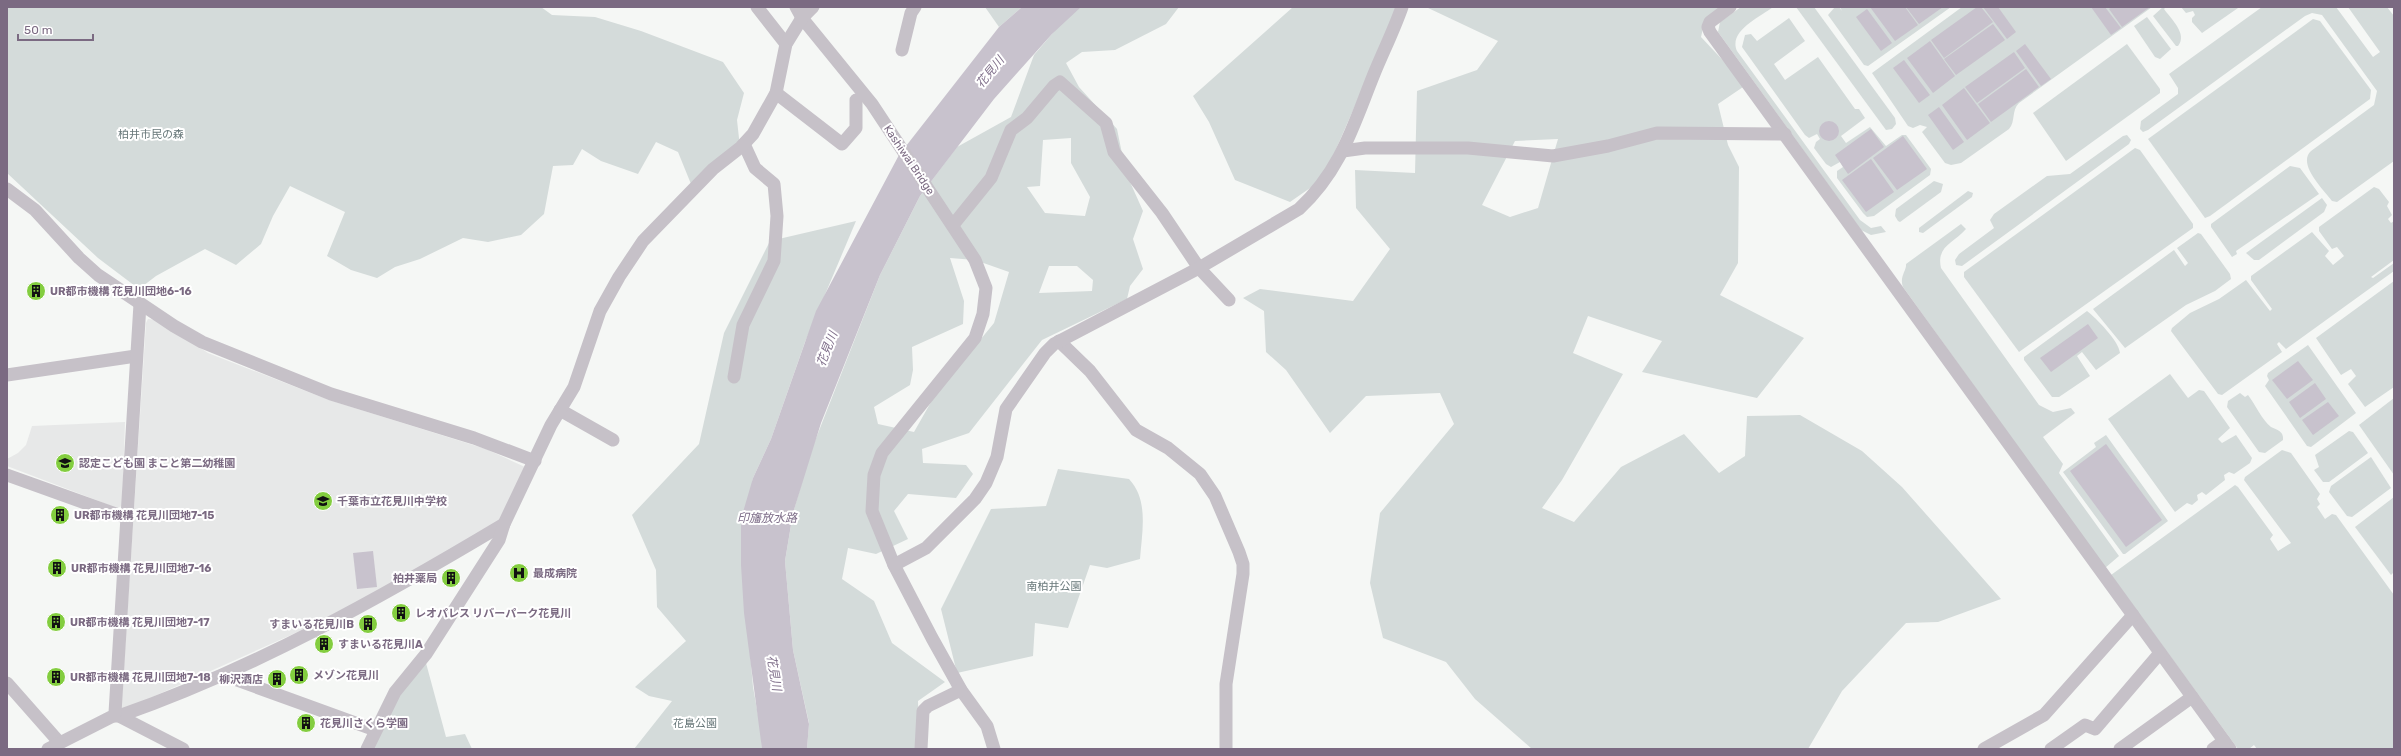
<svg xmlns="http://www.w3.org/2000/svg" width="2401" height="756" viewBox="0 0 2401 756" font-family="Rubik,'Noto Sans JP',sans-serif">
  <rect width="100%" height="100%" fill="#f5f7f5"/>
  <!-- built -->
  <g fill="#e7e8e8">
    <polygon points="148,319 158,320 208,353 329,400 486,449 525,467 498,525 356,606 121,711 146,323"/>
    <polygon points="125,422 122,506 117,508 7,466 7,459 18,453 26,445 32,426"/>
  </g>
  <!-- green -->
  <g fill="#d4dbda" fill-rule="evenodd">
    <polygon points="7,7 541,7 552,15 595,17 641,31 723,62 744,93 737,120 740,147 691,184 678,152 656,142 638,174 601,161 582,149 573,165 553,166 544,214 521,235 488,242 463,238 420,259 395,267 377,278 351,270 327,256 345,212 290,186 273,216 261,244 236,265 205,249 156,276 139,289 98,258 7,173"/>
    <polygon points="985,7 1022,7 999,27"/>
    <path d="M 1075,7 L 1179,7 L 1166,24 L 1115,50 L 1082,52 L 1066,63 L 1079,87 L 1117,129 L 1126,173 L 1143,211 L 1133,239 L 1143,269 L 1130,286 L 1127,299 L 1042,340 L 969,433 L 922,449 L 923,463 L 966,465 L 973,474 L 956,498 L 908,494 L 894,511 L 908,539 L 876,554 L 848,548 L 842,579 L 874,601 L 892,643 L 945,682 L 918,701 L 919,749 L 807,749 L 809,723 L 793,650 L 785,561 L 793,513 L 811,451 L 880,275 L 920,196 L 957,147 L 1011,117 L 1034,55 ZM 1071,138 L 1071,163 L 1090,197 L 1085,216 L 1045,213 L 1027,187 L 1040,186 L 1043,140 ZM 950,258 L 975,260 L 1009,272 L 994,323 L 935,395 L 914,432 L 878,424 L 874,407 L 910,385 L 913,370 L 912,347 L 963,324 L 964,301 ZM 1049,266 L 1077,266 L 1093,280 L 1092,291 L 1039,293 Z"/>
    <polygon points="1293,7 1398,7 1323,179 1290,202 1235,180 1209,122 1193,96"/>
    <path d="M 1426,7 L 1723,7 L 1705,20 L 1701,37 L 1746,85 L 1718,104 L 1728,145 L 1739,167 L 1738,263 L 1720,295 L 1804,338 L 1757,398 L 1642,372 L 1662,341 L 1588,316 L 1573,353 L 1623,374 L 1562,480 L 1542,508 L 1574,522 L 1621,467 L 1684,434 L 1719,473 L 1745,456 L 1747,416 L 1800,415 L 1862,451 L 1902,487 L 2001,599 L 1938,622 L 1906,623 L 1842,691 L 1808,749 L 1532,749 L 1475,699 L 1446,662 L 1383,638 L 1370,583 L 1380,513 L 1454,424 L 1440,393 L 1366,396 L 1330,433 L 1286,370 L 1266,352 L 1264,311 L 1243,298 L 1260,289 L 1353,301 L 1390,249 L 1356,208 L 1355,170 L 1415,173 L 1417,91 L 1477,70 L 1498,41 ZM 1558,139 L 1538,208 L 1510,217 L 1482,205 L 1515,141 Z"/>
    <path d="M 1741,7 L 1773,7 C 1760,17 1728,31 1737,51 L 1860,220 L 1871,228 L 1881,226 L 1886,232 L 1871,235 L 1861,230 L 1718,32 L 1720,22 Z"/>
    <polygon points="1796,7 1814,7 1895,118 1896,124 1892,129 1886,130"/>
    <polygon points="1835,7 1839,7 1842,11 1840,7 1951,7 1868,66 1864,65 1828,15"/>
    <path d="M 1962,7 L 2152,7 L 2019,103 C 2011,111 2016,121 2009,129 L 1961,163 L 1951,165 L 1945,163 L 1922,132 L 1927,127 L 1920,125 L 1913,128 L 1908,126 L 1872,73 Z"/>
    <path d="M 2163,7 L 2166,7 L 2164,9 C 2171,19 2188,34 2178,46 L 2176,46 L 2153,16 Z"/>
    <polygon points="2181,7 2238,7 2238,8 2202,33 2192,22 2192,18 2195,15 2193,11 2186,13"/>
    <path d="M 2262,7 L 2336,7 L 2373,57 L 2380,52 L 2348,7 L 2387,7 L 2394,16 L 2394,161 L 2337,202 L 2332,201 C 2323,189 2297,164 2311,151 L 2374,105 L 2377,91 L 2322,15 L 2312,13 L 2305,16 L 2148,130 L 2143,132 L 2140,129 L 2141,121 L 2178,94 L 2178,88 L 2169,74 Z"/>
    <polygon points="2147,17 2171,49 2160,59 2155,57 2134,26"/>
    <polygon points="1789,18 1805,41 1774,64 1785,80 1818,57 1855,109 1859,109 1865,118 1841,136 1846,143 1870,127 1886,146 1902,135 1906,135 1931,169 1930,175 1874,216 1867,217 1863,213 1837,178 1837,171 1843,167 1840,162 1831,167 1826,164 1814,148 1816,142 1820,139 1817,134 1809,138 1805,135 1742,47 1745,35 1751,34 1757,41"/>
    <polygon points="2313,19 2320,21 2371,90 2370,99 2210,216 2205,218 2148,139"/>
    <polygon points="2127,44 2160,89 2160,93 2066,161 2033,113"/>
    <polygon points="2127,135 2131,140 2129,144 1962,266 1956,265 1955,260 1959,254 1994,228 1990,220 1994,214 2047,176 2070,174 2123,136"/>
    <polygon points="2135,148 2140,150 2193,224 2193,228 2019,352 1964,277 1964,272"/>
    <polygon points="2290,166 2300,168 2319,194 2236,251 2237,254 2232,257 2211,227 2211,224"/>
    <polygon points="1934,181 1943,184 1941,192 1900,222 1898,221 1895,216 1896,209"/>
    <polygon points="2374,187 2379,189 2389,202 2387,206 2392,215 2388,219 2391,223 2394,221 2394,260 2371,277 2373,278 2394,263 2394,271 2286,349 2279,342 2277,344 2282,352 2222,395 2218,394 2171,331 2172,328 2190,313 2219,299 2246,280 2270,311 2272,309 2251,280 2251,276 2312,232 2329,251 2325,256 2333,265 2344,256 2337,247 2332,249 2319,231 2319,227"/>
    <polygon points="1968,191 1973,193 1972,197 1923,233 1919,232 1919,228"/>
    <polygon points="2322,198 2327,205 2324,212 2259,260 2254,260 2246,253"/>
    <polygon points="856,221 805,342 771,439 753,478 741,549 753,687 761,732 762,749 634,749 672,701 649,696 635,687 686,641 657,607 656,570 632,515 699,444 724,333 770,241"/>
    <path d="M 1961,224 L 1966,229 C 1954,243 1936,246 1941,268 L 2039,405 L 2053,412 L 2071,408 L 2075,413 L 2043,437 L 2063,464 L 2059,473 L 2119,556 L 2105,568 L 1903,287 C 1899,277 1907,270 1906,264 Z"/>
    <polygon points="2198,233 2201,234 2230,274 2231,279 2215,291 2186,305 2125,348 2093,309 2174,250 2185,266 2188,263 2177,248"/>
    <polygon points="2394,281 2394,387 2365,407 2348,384 2356,376 2351,369 2341,375 2316,338"/>
    <path d="M 2087,311 C 2096,318 2119,341 2120,353 L 2096,370 L 2082,352 L 2077,356 L 2090,376 L 2059,397 L 2052,397 L 2024,360 L 2024,357 Z"/>
    <polygon points="2308,345 2356,413 2311,447 2307,446 2265,386 2269,380 2267,376 2268,373"/>
    <polygon points="2170,374 2188,398 2199,390 2204,391 2230,428 2218,439 2222,443 2236,435 2252,458 2250,463 2234,474 2229,472 2224,475 2225,480 2206,495 2202,492 2197,495 2198,500 2192,505 2187,503 2175,512 2108,419"/>
    <path d="M 2240,393 L 2245,397 L 2248,395 C 2255,404 2262,420 2271,427 C 2277,430 2284,431 2283,440 L 2265,453 L 2259,452 L 2227,407 L 2228,401 Z"/>
    <polygon points="2394,398 2394,475 2359,425"/>
    <polygon points="2349,431 2353,432 2368,453 2329,482 2323,482 2314,470 2319,467 2315,455"/>
    <polygon points="2106,435 2168,521 2125,554 2123,554 2063,472 2096,447 2094,443"/>
    <polygon points="2282,450 2291,453 2320,494 2317,499 2320,504 2317,507 2325,519 2332,514 2336,515 2394,595 2394,749 2257,749 2254,745 2249,749 2238,749 2111,575 2235,485 2238,487 2273,535 2270,539 2278,551 2291,543 2244,480 2245,477"/>
    <polygon points="2371,457 2391,488 2352,517 2347,516 2329,492 2331,486"/>
    <path d="M 1058,469 L 1129,479 C 1149,500 1142,532 1140,559 L 1107,568 L 1090,565 L 1068,628 L 1035,623 L 1033,656 L 957,673 L 941,609 L 991,509 L 1046,506 Z"/>
    <polygon points="2394,497 2394,572 2391,575 2355,527"/>
    <polygon points="426,663 446,737 465,734 472,749 373,749 397,698"/>
  </g>
  <!-- water -->
  <g fill="#c8c2cd">
    <polygon points="1022,7 1081,7 1052,34 994,99 920,196 880,275 821,423 793,513 785,561 793,650 809,724 807,749 762,749 744,613 741,565 741,519 753,478 771,439 816,311 899,155 999,27"/>
    <polygon points="1870,7 1905,7 1918,25 1895,41"/>
    <polygon points="1906,7 1943,7 1919,24"/>
    <polygon points="1977,7 1981,7 1993,22 1944,58 1931,40"/>
    <polygon points="1983,7 1998,7 2016,32 2007,39"/>
    <polygon points="2091,7 2105,7 2121,28 2111,35"/>
    <polygon points="2112,7 2150,7 2122,27 2109,9"/>
    <polygon points="1867,9 1892,43 1881,51 1856,17"/>
    <polygon points="1993,24 2005,40 1956,75 1944,59"/>
    <polygon points="1930,41 1955,76 1933,93 1907,58"/>
    <polygon points="2025,44 2051,79 2041,86 2016,51"/>
    <polygon points="2014,52 2025,68 1977,103 1965,87"/>
    <polygon points="1904,60 1930,95 1919,103 1893,68"/>
    <polygon points="2026,69 2039,87 1991,122 1978,104"/>
    <polygon points="1964,88 1990,123 1967,140 1942,105"/>
    <polygon points="1939,107 1964,142 1953,150 1928,115"/>
    <circle cx="1829" cy="131" r="10"/>
    <polygon points="1871,129 1884,147 1848,174 1835,155"/>
    <polygon points="1903,136 1927,169 1897,190 1873,158"/>
    <polygon points="1871,159 1894,192 1866,212 1842,180"/>
    <polygon points="2088,324 2098,338 2051,372 2040,358"/>
    <polygon points="2298,361 2313,380 2287,399 2272,380"/>
    <polygon points="2315,383 2326,399 2300,418 2289,402"/>
    <polygon points="2328,402 2339,416 2313,435 2302,420"/>
    <polygon points="2106,444 2162,520 2126,547 2070,471"/>
    <polygon points="373,551 377,587 357,589 353,553"/>
  </g>
  <g fill="none" stroke-linecap="round" stroke-linejoin="round">
    <!-- minor -->
    <g stroke="#c6c1c8" stroke-width="13">
      <polyline points="757,7 786,44"/>
      <polyline points="796,7 802,18 872,104 975,260 986,288 983,314 975,338 882,453 874,475 872,511 894,565 932,638 961,690 987,726 994,749"/>
      <polyline points="1730,7 1710,22 1708,27 1710,32 2230,749"/>
      <polyline points="902,50 911,13 915,7"/>
      <polyline points="776,93 842,144 856,128 856,100"/>
      <polyline points="1343,151 1365,148 1468,148 1553,156 1608,146 1657,133 1785,134"/>
      <polyline points="7,189 35,210 79,258 98,275 174,326 202,342 331,394 474,438 535,461"/>
      <polyline points="953,225 991,178 1011,130 1027,118 1054,86 1060,82 1106,123 1114,152 1162,213 1199,268 1229,300"/>
      <polyline points="1059,341 1090,371 1136,430 1168,448 1200,474 1215,496 1239,552 1243,564 1243,574 1226,684 1226,749"/>
      <polyline points="7,375 136,356"/>
      <polyline points="734,377 743,325 774,261 777,216 774,184 755,168 744,144"/>
      <polyline points="560,410 613,440"/>
      <polyline points="7,475 127,518"/>
      <path d="M 894,565 L 926,548 L 975,499 L 986,483 L 997,457 L 1006,409 L 1045,353 L 1054,344 L 1199,268 L 1299,209 C 1341,170 1353,126 1374,74 C 1383,52 1394,30 1402,7"/>
      <polyline points="223,675 375,730"/>
      <polyline points="7,683 59,742"/>
      <polyline points="115,716 119,716 183,749"/>
      <path d="M 119,716 C 254,669 382,597 504,524"/>
      <polyline points="48,749 113,716 115,713 140,304"/>
      <polyline points="367,749 395,692 426,654 499,540 504,524 551,425 574,387 600,311 619,277 643,241 713,169 741,147 753,134 776,93 786,44 802,18 813,7"/>
      <polyline points="921,749 923,711 928,706 961,690"/>
      <polyline points="1984,749 2044,715 2133,615"/>
      <polyline points="2051,749 2085,725 2095,729 2160,653"/>
      <polyline points="2120,749 2192,697"/>
      <polyline points="2213,749 2224,741"/>
    </g>
  </g>
  <!-- icons -->
  <defs>
    <symbol id="building-disc" viewBox="-11 -11 22 22"><circle r="9.5" fill="#83cd3f" stroke="#fff"/><path d="M-4-6H4V6H1V3H-1V6H-4ZM-2.5-4.3h1.7v1.8h-1.7ZM.8-4.3h1.7v1.8H.8ZM-2.5-1h1.7V.8h-1.7ZM.8-1h1.7V.8H.8Z" fill="#111"/></symbol>
    <symbol id="school-disc" viewBox="-11 -11 22 22"><circle r="9.5" fill="#83cd3f" stroke="#fff"/><path d="M0-5L7-2L0 1L-7-2ZM-4 1L0 2.5L4 1V4Q0 6-4 4Z" fill="#111"/></symbol>
    <symbol id="hospital-disc" viewBox="-11 -11 22 22"><circle r="9.5" fill="#83cd3f" stroke="#fff"/><path d="M-5-5h3v3.5h4V-5h3V5h-3V1.5h-4V5h-3Z" fill="#111"/></symbol>
  </defs>
  <g fill-rule="evenodd">
    <use href="#building-disc" x="25" y="280" width="22" height="22"/>
    <use href="#school-disc" x="54" y="452" width="22" height="22"/>
    <use href="#school-disc" x="312" y="490" width="22" height="22"/>
    <use href="#building-disc" x="49" y="504" width="22" height="22"/>
    <use href="#building-disc" x="46" y="557" width="22" height="22"/>
    <use href="#hospital-disc" x="508" y="562" width="22" height="22"/>
    <use href="#building-disc" x="440" y="567" width="22" height="22"/>
    <use href="#building-disc" x="390" y="602" width="22" height="22"/>
    <use href="#building-disc" x="45" y="611" width="22" height="22"/>
    <use href="#building-disc" x="357" y="613" width="22" height="22"/>
    <use href="#building-disc" x="313" y="633" width="22" height="22"/>
    <use href="#building-disc" x="288" y="664" width="22" height="22"/>
    <use href="#building-disc" x="45" y="666" width="22" height="22"/>
    <use href="#building-disc" x="266" y="668" width="22" height="22"/>
    <use href="#building-disc" x="295" y="712" width="22" height="22"/>
  </g>
  <g text-anchor="middle" dominant-baseline="central" stroke-width="4" stroke-linejoin="round" paint-order="stroke">
    <!-- park labels -->
    <g font-size="11" fill="#68787a" stroke="#fff">
      <text x="151" y="134">柏井市民の森</text>
      <text x="1054" y="586">南柏井公園</text>
      <text x="695" y="723">花島公園</text>
    </g>
    <!-- street labels -->
    <g font-size="11" fill="#7b6a82" stroke="#fff">
      <text transform="translate(909 160) rotate(56)">Kashiwai Bridge</text>
    </g>
    <!-- poi labels -->
    <g font-size="11" font-weight="bold" fill="#7b6a82" stroke="#fff" text-anchor="start">
      <text x="50" y="291">UR都市機構 花見川団地6-16</text>
      <text x="79" y="463">認定こども園 まこと第二幼稚園</text>
      <text x="337" y="501">千葉市立花見川中学校</text>
      <text x="74" y="515">UR都市機構 花見川団地7-15</text>
      <text x="71" y="568">UR都市機構 花見川団地7-16</text>
      <text x="533" y="573">最成病院</text>
      <text x="437" y="578" text-anchor="end">柏井薬局</text>
      <text x="415" y="613">レオパレス リバーパーク花見川</text>
      <text x="70" y="622">UR都市機構 花見川団地7-17</text>
      <text x="354" y="624" text-anchor="end">すまいる花見川B</text>
      <text x="338" y="644">すまいる花見川A</text>
      <text x="313" y="675">メゾン花見川</text>
      <text x="70" y="677">UR都市機構 花見川団地7-18</text>
      <text x="263" y="679" text-anchor="end">柳沢酒店</text>
      <text x="320" y="723">花見川さくら学園</text>
    </g>
    <!-- water labels -->
    <g font-size="12" font-style="italic" fill="#80708b" stroke="#fff">
      <text transform="translate(990 72) rotate(-51)">花見川</text>
      <text transform="translate(827 349) rotate(-69)">花見川</text>
      <text x="767" y="518">印旛放水路</text>
      <text transform="translate(774 673) rotate(80)">花見川</text>
    </g>
  </g>
  <!-- border -->
  <rect width="2401" height="756" fill="none" stroke="#7b6a82" stroke-width="16"/>
  <!-- scale -->
  <path d="M18 34v6h75v-6" fill="none" stroke="#7b6a82" stroke-width="2"/>
  <text x="24" y="34" font-size="12" fill="#7b6a82" stroke="#ffffff" stroke-width="3" paint-order="stroke">50 m</text>
</svg>
